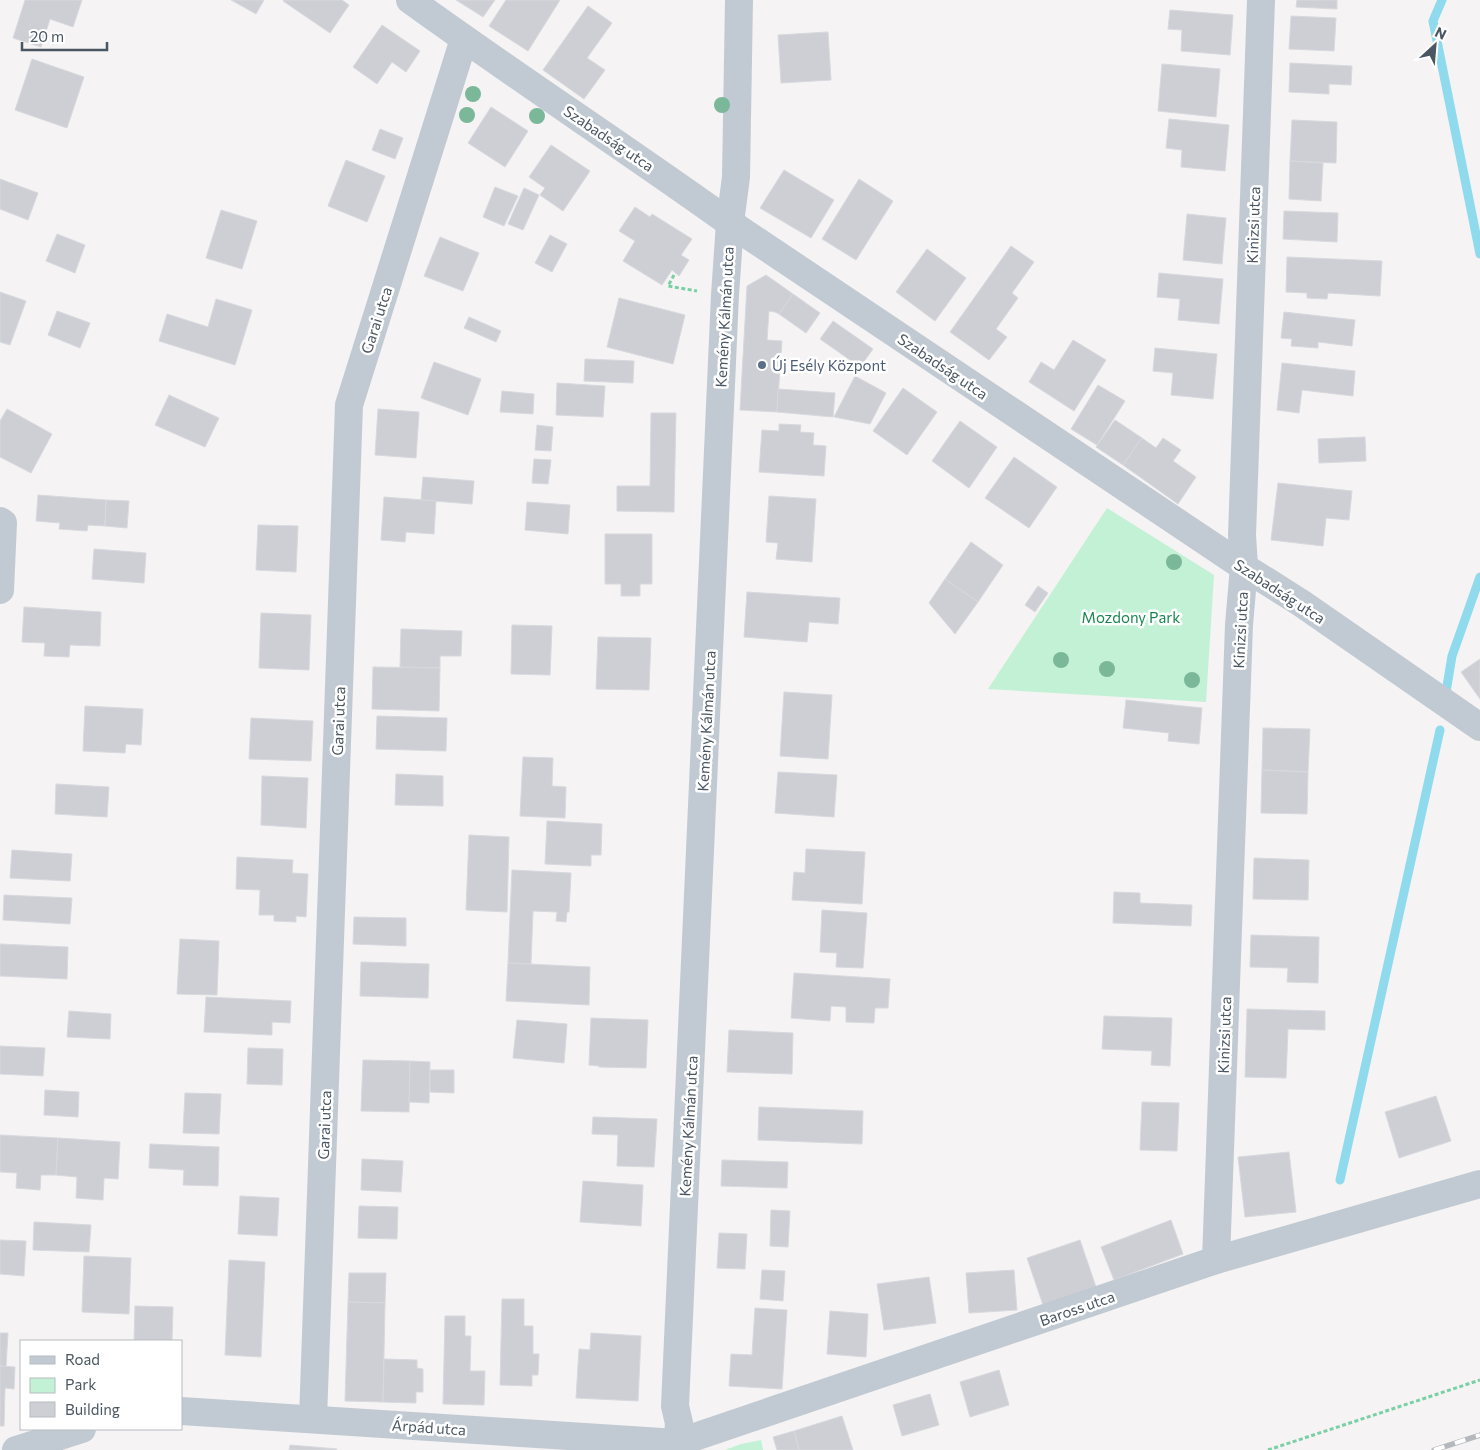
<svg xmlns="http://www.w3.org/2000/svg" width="1480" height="1450" viewBox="0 0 1480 1450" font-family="Commissioner,sans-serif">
  <rect width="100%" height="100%" fill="#f5f3f3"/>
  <!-- green -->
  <g fill="#c3f1d5">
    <polygon points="1107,508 1214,575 1206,702 988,689"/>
    <polygon points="761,1440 763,1450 725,1450 741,1444"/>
  </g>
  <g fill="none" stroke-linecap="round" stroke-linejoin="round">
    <!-- stream -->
    <g stroke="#90daee" stroke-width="9">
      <polyline points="1442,0 1433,21 1480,254"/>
      <polyline points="1446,692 1452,656 1480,577"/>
      <polyline points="1340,1180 1440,730"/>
    </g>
  </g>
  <!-- building -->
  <g fill="#cdcfd5" stroke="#d7d9de">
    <polygon points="25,0 82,0 73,27 50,19 41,47 13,38"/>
    <polygon points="231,0 264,0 256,14"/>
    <polygon points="284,0 342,0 349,5 330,33 283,1"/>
    <polygon points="456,0 495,0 483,17"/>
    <polygon points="506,0 560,0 528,51 489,26"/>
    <polygon points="1297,0 1337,0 1337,9 1296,7"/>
    <polygon points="588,6 612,23 587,58 605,70 584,99 543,70"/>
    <polygon points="1170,10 1233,15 1230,55 1181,51 1182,30 1168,29"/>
    <polygon points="1291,16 1336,18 1334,51 1289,49"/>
    <polygon points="382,25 420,51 406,72 392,62 377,84 353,67"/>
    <polygon points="828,32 831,80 781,83 778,35"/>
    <polygon points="32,59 84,77 67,128 15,110"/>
    <polygon points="1290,63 1352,66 1351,85 1329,84 1329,94 1289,92"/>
    <polygon points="1162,64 1220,69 1216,117 1158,111"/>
    <polygon points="491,107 528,131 505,167 468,143"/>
    <polygon points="1169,119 1229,125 1225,171 1181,167 1182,150 1166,148"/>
    <polygon points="1292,120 1337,122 1336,163 1290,161"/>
    <polygon points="380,129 403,138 395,159 372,150"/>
    <polygon points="551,145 590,171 563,211 540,195 545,188 529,177"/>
    <polygon points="346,160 385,176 367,222 328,206"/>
    <polygon points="1290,161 1323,163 1321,201 1289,199"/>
    <polygon points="784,170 834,200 811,238 760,208"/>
    <polygon points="0,179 38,193 28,220 0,209"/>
    <polygon points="859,179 893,201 856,260 822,239"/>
    <polygon points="495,187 518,196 504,226 483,217"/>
    <polygon points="524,188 539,195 523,230 508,224"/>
    <polygon points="635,207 650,217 652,214 692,239 681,255 689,260 679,276 672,270 662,285 623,261 635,241 619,231"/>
    <polygon points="221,210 257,221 242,269 206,258"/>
    <polygon points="1284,211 1338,213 1337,242 1283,239"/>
    <polygon points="1187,214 1226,218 1222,264 1183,260"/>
    <polygon points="57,234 85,245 75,273 46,261"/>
    <polygon points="550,235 567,244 552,272 535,263"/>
    <polygon points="440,237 479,253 463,291 424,276"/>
    <polygon points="1011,246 1034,262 1012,293 1018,298 996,329 1007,337 989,360 950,332"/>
    <polygon points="927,249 966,278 935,321 896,292"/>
    <polygon points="1287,257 1382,261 1380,296 1328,293 1327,299 1307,298 1307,293 1286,292"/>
    <polygon points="1159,273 1223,279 1219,324 1178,320 1180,299 1157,297"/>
    <polygon points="766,275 793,294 779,314 775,312 769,311 767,340 782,341 777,412 740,410 747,286"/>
    <polygon points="0,292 26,301 10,345 0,342"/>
    <polygon points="793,294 820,313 806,333 779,314"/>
    <polygon points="619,298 685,315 673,364 607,347"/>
    <polygon points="216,299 252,310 235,365 159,341 167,314 208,327"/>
    <polygon points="57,311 90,323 80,348 48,335"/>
    <polygon points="1284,312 1355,320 1352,346 1318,342 1318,348 1291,346 1292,339 1281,338"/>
    <polygon points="469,317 501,331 496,342 464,328"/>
    <polygon points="833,321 873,349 860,367 820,339"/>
    <polygon points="1073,340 1106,360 1074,411 1029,382 1041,362 1054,370"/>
    <polygon points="1155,348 1217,354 1213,399 1171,395 1173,373 1153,371"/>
    <polygon points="585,359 634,361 633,383 584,381"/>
    <polygon points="434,362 481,379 468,415 421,398"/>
    <polygon points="1282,363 1355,371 1353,396 1302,390 1299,413 1277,410"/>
    <polygon points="855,376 886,393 870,424 834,417"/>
    <polygon points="557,383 605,386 603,417 556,415"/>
    <polygon points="1098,385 1125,401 1097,445 1071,429"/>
    <polygon points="903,388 937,412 907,455 873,431"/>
    <polygon points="778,389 835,393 833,417 777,412"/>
    <polygon points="502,391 534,394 533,414 500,412"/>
    <polygon points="169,395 219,418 205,447 155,425"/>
    <polygon points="7,409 52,434 31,473 0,457 0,421"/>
    <polygon points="378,409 419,412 416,458 375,455"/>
    <polygon points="651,413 676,413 674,512 617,511 617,486 650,486"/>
    <polygon points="1115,420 1142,438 1123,465 1096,447"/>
    <polygon points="960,421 997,447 969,488 932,461"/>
    <polygon points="779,424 801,425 800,432 814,433 813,445 826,446 824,476 759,472 762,430 779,431"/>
    <polygon points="537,425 553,427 551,451 535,450"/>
    <polygon points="1365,437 1366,461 1319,463 1318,439"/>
    <polygon points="1142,438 1156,448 1163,438 1181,450 1173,461 1196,477 1178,504 1123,465"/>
    <polygon points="1014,457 1057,487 1029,528 985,498"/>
    <polygon points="534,459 551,460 548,484 532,483"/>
    <polygon points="423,477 474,481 472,504 421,500"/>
    <polygon points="1278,483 1352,491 1349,520 1326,518 1323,546 1271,540"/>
    <polygon points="38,495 106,500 105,526 88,525 87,531 59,529 60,523 36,521"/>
    <polygon points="769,496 816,499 812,562 776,559 778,543 766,542"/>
    <polygon points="384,497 436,501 434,534 406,532 405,542 381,540"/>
    <polygon points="106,500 129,501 127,528 105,526"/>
    <polygon points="527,502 570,505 568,534 525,530"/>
    <polygon points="258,525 298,526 296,572 256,570"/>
    <polygon points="605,534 652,534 652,584 640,584 640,596 621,596 621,584 605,584"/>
    <polygon points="971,542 1003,565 978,602 945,579"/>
    <polygon points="94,549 146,553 144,583 92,579"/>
    <polygon points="945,579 978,602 955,634 929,603"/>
    <polygon points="1038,586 1048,593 1035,612 1025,605"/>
    <polygon points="747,592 840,598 838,624 809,622 807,642 744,637"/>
    <polygon points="24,607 101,612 100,646 70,645 69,657 44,656 45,643 22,642"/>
    <polygon points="261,613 311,615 309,670 259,668"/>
    <polygon points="512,625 552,626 550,675 511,674"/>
    <polygon points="401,629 462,631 461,656 440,656 440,668 400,667"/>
    <polygon points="598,637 651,638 649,690 596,689"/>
    <polygon points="1480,659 1480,699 1461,672"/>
    <polygon points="373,667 440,668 439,711 372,709"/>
    <polygon points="784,692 832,695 828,759 780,756"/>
    <polygon points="1126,700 1202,708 1199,744 1168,741 1169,733 1123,728"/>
    <polygon points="85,706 143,709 141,745 126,744 125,753 83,751"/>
    <polygon points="377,716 447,718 446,751 376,749"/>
    <polygon points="251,718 313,721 311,761 249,759"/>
    <polygon points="1263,728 1310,729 1308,772 1262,770"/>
    <polygon points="523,757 553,758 552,786 566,787 565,818 520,816"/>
    <polygon points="1262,770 1308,772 1307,814 1261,813"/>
    <polygon points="778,772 837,775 834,817 775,813"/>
    <polygon points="396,774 443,776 443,806 395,805"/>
    <polygon points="262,776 308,778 306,828 261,825"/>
    <polygon points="56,784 109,787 107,817 55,814"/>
    <polygon points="547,821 602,824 601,855 591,855 591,866 545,864"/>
    <polygon points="469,835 509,837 507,912 466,910"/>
    <polygon points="806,849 865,852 862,904 792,900 794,872 805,873"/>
    <polygon points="12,850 72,854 70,881 10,878"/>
    <polygon points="237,857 293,860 292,873 308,874 306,917 296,916 296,922 274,921 274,915 259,915 260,890 236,889"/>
    <polygon points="1254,858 1309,860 1308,900 1253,899"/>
    <polygon points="512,870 571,873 569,912 567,912 566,922 556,921 557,912 533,911 531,964 508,963"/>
    <polygon points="1114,892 1140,893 1140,903 1192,905 1191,926 1113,923"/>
    <polygon points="4,895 72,898 70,924 3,920"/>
    <polygon points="822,910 867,913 863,968 836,967 837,953 820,952"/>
    <polygon points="354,917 406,918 406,946 353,944"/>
    <polygon points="1251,935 1319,937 1318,983 1287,982 1288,968 1250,967"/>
    <polygon points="180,939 219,941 217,995 177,994"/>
    <polygon points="0,944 68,947 67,979 0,976"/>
    <polygon points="361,962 429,964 428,998 360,996"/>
    <polygon points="508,963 590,967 589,1005 506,1001"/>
    <polygon points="794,973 890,979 888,1008 875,1008 874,1023 846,1022 846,1007 831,1006 830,1021 791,1018"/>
    <polygon points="206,997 291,1001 290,1023 272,1022 272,1035 204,1032"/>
    <polygon points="1247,1009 1325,1011 1325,1030 1288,1029 1286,1078 1245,1077"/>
    <polygon points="69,1011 111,1014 110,1039 67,1037"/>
    <polygon points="1104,1016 1172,1018 1170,1066 1151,1065 1152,1051 1102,1049"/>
    <polygon points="591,1018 648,1020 646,1068 599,1067 599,1066 589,1065"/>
    <polygon points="517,1020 567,1024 564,1063 513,1058"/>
    <polygon points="729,1030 793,1033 792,1074 727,1072"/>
    <polygon points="0,1046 45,1048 43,1076 0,1074"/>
    <polygon points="248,1048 283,1049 282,1085 247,1084"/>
    <polygon points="363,1060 410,1061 409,1112 361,1111"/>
    <polygon points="410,1061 430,1062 429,1103 409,1102"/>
    <polygon points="430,1070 454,1070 454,1093 430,1092"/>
    <polygon points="45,1090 79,1092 78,1117 44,1115"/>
    <polygon points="185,1093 221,1094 219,1134 183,1133"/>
    <polygon points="1436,1096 1451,1141 1399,1158 1385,1112"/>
    <polygon points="1142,1102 1179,1103 1177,1151 1140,1150"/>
    <polygon points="759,1107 863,1111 862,1144 758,1140"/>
    <polygon points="593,1117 657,1119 654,1167 617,1166 618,1135 592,1134"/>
    <polygon points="0,1135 58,1138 56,1175 41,1175 40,1190 16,1188 17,1173 0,1172"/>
    <polygon points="58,1138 120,1142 118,1179 104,1178 103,1200 76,1198 77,1177 56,1175"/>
    <polygon points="150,1144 219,1147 218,1186 183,1185 184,1170 149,1168"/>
    <polygon points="1289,1152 1296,1212 1245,1217 1238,1157"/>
    <polygon points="362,1159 403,1161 401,1192 361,1190"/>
    <polygon points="722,1160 788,1162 787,1188 721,1186"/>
    <polygon points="583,1181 643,1185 641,1226 580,1222"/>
    <polygon points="240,1196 279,1198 277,1236 238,1234"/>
    <polygon points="359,1206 398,1207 397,1239 358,1238"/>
    <polygon points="771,1210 790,1211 788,1247 770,1246"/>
    <polygon points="1171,1220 1183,1254 1114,1280 1101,1247"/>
    <polygon points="34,1222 91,1225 89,1252 33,1250"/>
    <polygon points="719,1233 747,1234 745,1269 717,1268"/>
    <polygon points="0,1240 26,1241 24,1276 0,1274"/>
    <polygon points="1080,1240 1096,1287 1043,1305 1027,1258"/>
    <polygon points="84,1256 131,1258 129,1314 82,1312"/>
    <polygon points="229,1260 265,1262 261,1357 225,1355"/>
    <polygon points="762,1270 785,1271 783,1301 760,1299"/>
    <polygon points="1014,1270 1017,1310 969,1313 966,1273"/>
    <polygon points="349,1273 386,1273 385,1303 348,1302"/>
    <polygon points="929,1277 936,1323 884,1330 877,1284"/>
    <polygon points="502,1299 524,1299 524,1326 533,1326 533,1354 539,1354 538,1375 532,1375 532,1386 500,1385"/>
    <polygon points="348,1302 385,1303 383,1402 345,1401"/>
    <polygon points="135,1306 173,1307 172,1341 134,1341"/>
    <polygon points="755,1308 787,1310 782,1389 729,1386 731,1354 752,1355"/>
    <polygon points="830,1311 868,1314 866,1357 827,1354"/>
    <polygon points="445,1316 465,1316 465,1336 471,1336 470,1371 485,1371 484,1405 443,1404"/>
    <polygon points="0,1333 8,1333 6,1367 0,1366"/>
    <polygon points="591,1333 641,1336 638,1401 576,1398 579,1349 590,1350"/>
    <polygon points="384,1359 417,1360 417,1368 423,1369 423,1392 416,1392 416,1403 383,1402"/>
    <polygon points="0,1366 15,1367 14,1389 5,1388 4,1426 0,1426"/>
    <polygon points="999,1370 1009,1405 970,1417 960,1382"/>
    <polygon points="930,1394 939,1425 902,1436 893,1405"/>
    <polygon points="842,1416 853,1450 799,1450 794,1431"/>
    <polygon points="794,1431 799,1450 777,1450 773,1437"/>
    <polygon points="290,1445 337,1449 337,1450 289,1450"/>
  </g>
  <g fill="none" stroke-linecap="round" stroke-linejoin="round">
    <!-- path -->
    <g stroke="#7ad0a6" stroke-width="3" stroke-dasharray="4 2.5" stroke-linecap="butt">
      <polyline points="674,275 668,286 697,291"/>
      <polyline points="1268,1450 1480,1380"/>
    </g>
    <!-- minor -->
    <g stroke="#c1cad2" stroke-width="28">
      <path d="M 410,0 C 515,76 624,147 730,223 L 1244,567 L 1301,603 L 1480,727"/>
      <polyline points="0,521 3,523 0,590"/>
      <polyline points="1216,1260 1239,625 1244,567 1242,535 1261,0"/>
      <polyline points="181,1411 677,1443 1216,1260 1480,1184"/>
      <polyline points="313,1419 349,405 464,39"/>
      <polyline points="16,1450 82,1429"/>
      <polyline points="677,1450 679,1423 675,1406 725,295 730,223 736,177 739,0"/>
    </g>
    <defs>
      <polyline id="rail" points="1434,1450 1480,1435"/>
    </defs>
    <!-- rail casing -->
    <use href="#rail" stroke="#b5b8bd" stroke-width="5.5"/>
    <!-- rail -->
    <use href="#rail" stroke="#fff" stroke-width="4" stroke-dasharray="11" stroke-linecap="butt"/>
  </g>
  <!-- trees -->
  <g fill="#7bb799">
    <circle cx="473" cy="94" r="8"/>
    <circle cx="722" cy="105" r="8"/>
    <circle cx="467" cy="115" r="8"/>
    <circle cx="537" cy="116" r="8"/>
    <circle cx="1174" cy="562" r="8"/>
    <circle cx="1061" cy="660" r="8"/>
    <circle cx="1107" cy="669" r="8"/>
    <circle cx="1192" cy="680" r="8"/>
  </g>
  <!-- markers -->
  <circle fill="#5c6f8a" stroke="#fff" stroke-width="2" cx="762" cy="365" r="5"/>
  <g text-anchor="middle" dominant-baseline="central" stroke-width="5" stroke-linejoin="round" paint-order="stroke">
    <!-- street labels -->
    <g font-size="15" fill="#4a5661" stroke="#fff">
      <text transform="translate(609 138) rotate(34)">Szabadság utca</text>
      <text transform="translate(1253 225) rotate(-88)">Kinizsi utca</text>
      <text transform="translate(724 317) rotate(-87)">Kemény Kálmán utca</text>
      <text transform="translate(376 320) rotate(-72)">Garai utca</text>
      <text transform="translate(943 366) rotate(34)">Szabadság utca</text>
      <text transform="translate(1280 591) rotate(33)">Szabadság utca</text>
      <text transform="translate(1240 630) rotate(-87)">Kinizsi utca</text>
      <text transform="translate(338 721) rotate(-88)">Garai utca</text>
      <text transform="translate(706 721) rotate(-87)">Kemény Kálmán utca</text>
      <text transform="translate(1224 1035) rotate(-88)">Kinizsi utca</text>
      <text transform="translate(324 1125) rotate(-88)">Garai utca</text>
      <text transform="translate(688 1126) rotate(-87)">Kemény Kálmán utca</text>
      <text transform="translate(1077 1308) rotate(-19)">Baross utca</text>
      <text transform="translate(429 1427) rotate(4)">Árpád utca</text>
    </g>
    <!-- service labels -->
    <g font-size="15" fill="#4e5e75" stroke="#fff" text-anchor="start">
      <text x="772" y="365">Új Esély Központ</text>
    </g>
    <!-- park labels -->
    <g font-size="15" fill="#17864f" stroke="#fff">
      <text x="1131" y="617">Mozdony Park</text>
    </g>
  </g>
  <!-- legend -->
  <rect x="20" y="1340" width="162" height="90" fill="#ffffff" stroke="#b7bbc0"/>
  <rect x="30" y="1356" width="25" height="8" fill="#c1cad2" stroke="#b7bbc0"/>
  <text x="65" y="1365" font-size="15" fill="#4a5661">Road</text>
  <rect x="30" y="1378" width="25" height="15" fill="#c3f1d5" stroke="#b7bbc0"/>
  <text x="65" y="1390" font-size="15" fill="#4a5661">Park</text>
  <rect x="30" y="1402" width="25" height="15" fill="#cdcfd5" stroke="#b7bbc0"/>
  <text x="65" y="1415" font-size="15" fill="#4a5661">Building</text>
  <!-- north arrow -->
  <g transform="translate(1435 45) rotate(26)" stroke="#ffffff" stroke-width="4" paint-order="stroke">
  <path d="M0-4L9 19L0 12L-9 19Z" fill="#4a5661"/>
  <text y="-8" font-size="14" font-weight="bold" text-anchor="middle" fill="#4a5661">N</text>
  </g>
  <!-- scale -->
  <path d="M22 42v8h85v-8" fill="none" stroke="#4a5661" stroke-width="2.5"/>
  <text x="30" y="42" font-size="15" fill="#4a5661" stroke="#ffffff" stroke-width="4" paint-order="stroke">20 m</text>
</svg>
